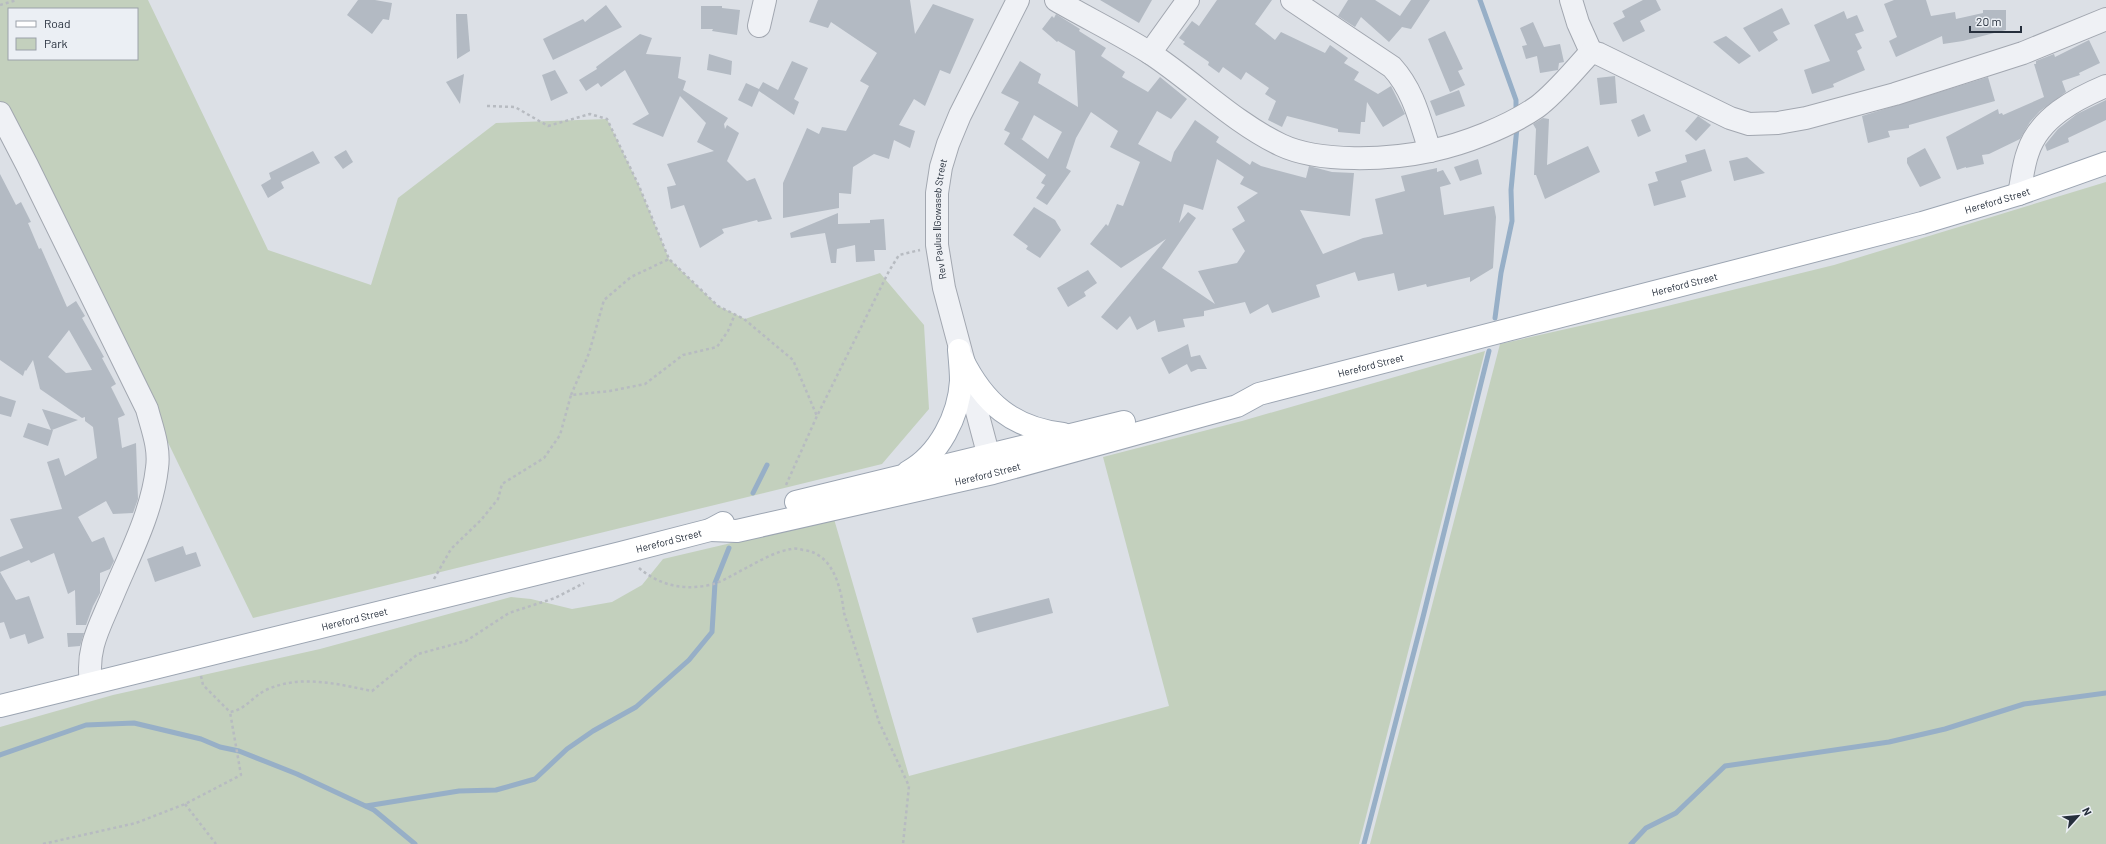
<svg xmlns="http://www.w3.org/2000/svg" width="2106" height="844" viewBox="0 0 2106 844" font-family="Barlow,sans-serif">
  <rect width="100%" height="100%" fill="#dce0e6"/>
  <!-- green -->
  <g fill="#c3d0bd" fill-rule="evenodd">
    <path d="M 0,0 L 148,0 L 268,250 L 371,285 L 398,198 L 496,123 L 607,119 L 639,186 L 669,259 L 718,306 L 745,319 L 880,273 L 924,325 L 929,409 L 882,464 L 253,618 L 161,428 L 0,113 ZM 9,9 L 137,9 L 137,59 L 9,59 Z"/>
    <polygon points="2106,182 2106,844 1370,844 1500,344 1655,309 1834,265"/>
    <polygon points="1485,351 1359,844 0,844 0,727 113,695 320,649 511,597 531,599 572,609 612,602 642,585 663,559 834,519 909,776 1169,706 1103,457 1242,421"/>
  </g>
  <g fill="none" stroke-linecap="round" stroke-linejoin="round">
    <!-- stream -->
    <g stroke="#97afc7" stroke-width="5">
      <polyline points="1480,0 1516,100 1516,113"/>
      <polyline points="1495,318 1501,273 1512,221 1511,190 1517,127"/>
      <polyline points="753,493 767,465"/>
      <polyline points="0,755 86,725 134,723 201,739 220,747 239,751 297,774 374,810 415,844"/>
      <polyline points="366,806 459,791 496,790 535,779 567,749 593,731 636,707 689,660 712,632 715,583 729,548"/>
      <polyline points="1364,844 1423,617 1489,351"/>
      <polyline points="1631,844 1646,828 1676,813 1725,766 1889,742 1945,729 2024,704 2106,693"/>
    </g>
  </g>
  <!-- building -->
  <g fill="#b3bac3" fill-rule="evenodd">
    <polygon points="358,0 375,0 392,3 389,20 383,19 372,34 347,15"/>
    <polygon points="818,0 910,0 915,34 933,4 974,19 950,74 940,70 925,106 914,99 899,125 915,131 910,148 894,140 889,159 874,154 853,167 851,194 839,193 839,208 783,218 783,183 807,128 819,134 822,127 846,131 869,86 860,81 877,53 831,22 828,28 809,22"/>
    <polygon points="1100,0 1152,0 1139,23"/>
    <polygon points="1217,0 1272,0 1255,24 1275,40 1281,32 1325,53 1330,45 1348,58 1344,63 1359,72 1354,80 1378,94 1391,86 1405,114 1383,127 1367,102 1365,122 1361,122 1360,134 1338,132 1338,129 1287,116 1282,127 1268,120 1276,101 1265,94 1269,88 1246,72 1241,80 1223,67 1219,73 1208,65 1209,62 1183,44 1185,42 1179,38 1192,21 1199,26"/>
    <polygon points="1348,0 1375,0 1400,16 1411,0 1430,0 1411,29 1402,27 1389,42 1361,17 1355,27 1338,16"/>
    <polygon points="1643,0 1656,0 1661,10 1640,21 1645,31 1623,42 1613,23 1625,17 1622,11"/>
    <polygon points="1894,0 1926,0 1931,16 1955,12 1956,19 1983,13 1983,10 2006,10 2006,30 1963,41 1943,44 1942,36 1896,57 1889,41 1897,37 1884,4"/>
    <polygon points="606,5 622,27 553,60 543,39 583,19 585,22"/>
    <polygon points="701,6 722,6 722,8 740,10 737,35 712,31 713,29 701,29"/>
    <polygon points="1782,8 1790,24 1773,32 1778,40 1759,52 1743,28"/>
    <polygon points="1844,11 1847,19 1857,15 1864,31 1855,34 1862,48 1857,51 1865,70 1833,84 1834,87 1812,94 1804,70 1830,61 1814,25"/>
    <polygon points="456,14 467,14 470,51 457,59"/>
    <path d="M 1056,14 L 1080,29 L 1079,31 L 1106,48 L 1101,56 L 1125,72 L 1122,77 L 1148,92 L 1160,77 L 1187,99 L 1171,119 L 1157,111 L 1138,144 L 1171,162 L 1174,152 L 1195,120 L 1219,137 L 1216,142 L 1250,165 L 1252,161 L 1261,166 L 1306,178 L 1309,166 L 1332,172 L 1354,173 L 1350,216 L 1300,210 L 1323,254 L 1363,238 L 1383,234 L 1375,199 L 1405,191 L 1401,176 L 1437,168 L 1437,172 L 1443,170 L 1451,184 L 1440,187 L 1444,215 L 1494,206 L 1496,217 L 1493,268 L 1470,282 L 1470,277 L 1427,287 L 1426,284 L 1398,291 L 1394,273 L 1358,281 L 1355,272 L 1316,285 L 1320,297 L 1272,313 L 1268,304 L 1250,314 L 1245,302 L 1204,311 L 1204,316 L 1183,319 L 1185,327 L 1158,332 L 1155,320 L 1137,330 L 1130,316 L 1117,330 L 1101,317 L 1166,239 L 1121,268 L 1090,244 L 1106,224 L 1108,226 L 1117,204 L 1123,206 L 1140,162 L 1110,147 L 1118,131 L 1091,112 L 1076,138 L 1066,168 L 1071,171 L 1047,205 L 1036,198 L 1045,185 L 1041,183 L 1046,175 L 1004,144 L 1010,133 L 1004,130 L 1019,102 L 1001,93 L 1020,61 L 1041,74 L 1038,83 L 1078,107 L 1075,51 L 1058,41 L 1057,42 L 1042,29 L 1052,16 L 1054,18 ZM 1034,115 L 1062,132 L 1048,159 L 1020,138 L 1022,139 ZM 1217,159 L 1244,177 L 1240,184 L 1258,193 L 1237,207 L 1245,221 L 1232,229 L 1245,251 L 1237,263 L 1198,271 L 1215,304 L 1162,268 L 1196,218 L 1188,212 L 1179,223 L 1184,204 L 1203,210 Z"/>
    <polygon points="1533,22 1544,47 1560,44 1564,62 1559,63 1558,70 1540,73 1537,56 1526,59 1522,46 1527,45 1520,28"/>
    <polygon points="1445,31 1463,69 1458,71 1465,85 1450,92 1428,39"/>
    <polygon points="640,34 652,38 646,54 681,57 678,78 686,81 683,90 728,118 724,124 725,129 727,125 739,133 727,161 747,181 755,178 772,219 758,222 757,220 722,229 724,233 700,248 684,205 671,209 667,187 676,185 667,164 714,151 697,142 706,123 680,96 663,137 632,124 649,114 625,70 601,87 598,83 586,91 579,80 597,69 596,67"/>
    <polygon points="1726,36 1751,56 1739,64 1713,42"/>
    <polygon points="2089,40 2100,63 2079,73 2080,75 2062,81 2066,92 2040,111 2030,122 2020,139 1989,154 1982,155 1984,164 1966,168 1966,167 1957,170 1946,137 1998,109 1999,114 2002,113 2003,115 2044,97 2034,64 2036,64 2036,61 2054,54 2055,57"/>
    <polygon points="709,54 732,61 731,75 707,70"/>
    <polygon points="792,61 808,68 794,99 799,102 794,115 759,91 752,107 738,100 746,83 759,89 763,82 778,90"/>
    <polygon points="555,70 568,93 551,101 542,75"/>
    <polygon points="464,74 460,104 446,82"/>
    <polygon points="1615,76 1617,103 1600,105 1597,78"/>
    <polygon points="1988,77 1995,101 1909,125 1909,128 1888,131 1890,137 1868,143 1862,116"/>
    <polygon points="1459,90 1465,106 1436,116 1430,101"/>
    <polygon points="2106,100 2106,120 2068,138 2069,142 2047,151 2045,145 2058,129 2077,114"/>
    <polygon points="1644,114 1651,131 1638,137 1631,120"/>
    <polygon points="1698,116 1711,125 1696,141 1685,131"/>
    <polygon points="1543,118 1549,119 1547,165 1588,146 1600,172 1545,199 1536,175 1534,175 1536,129 1533,124"/>
    <polygon points="1925,148 1941,178 1920,187 1907,163 1907,158"/>
    <polygon points="1705,149 1712,171 1681,181 1686,197 1654,206 1648,184 1658,181 1655,172 1687,162 1685,155"/>
    <polygon points="346,150 353,162 343,169 334,157"/>
    <polygon points="313,151 320,163 281,182 284,188 268,198 261,185 271,179 269,173"/>
    <polygon points="1747,157 1765,173 1734,181 1729,161"/>
    <polygon points="1478,159 1482,174 1460,181 1454,167"/>
    <path d="M 0,174 L 16,205 L 21,202 L 31,222 L 28,223 L 39,249 L 41,248 L 67,307 L 76,301 L 85,316 L 82,318 L 104,357 L 102,358 L 116,384 L 111,387 L 125,415 L 118,418 L 122,448 L 136,443 L 138,499 L 133,513 L 113,514 L 106,501 L 78,517 L 92,542 L 104,537 L 114,561 L 110,569 L 100,573 L 100,593 L 93,606 L 86,625 L 76,625 L 75,590 L 68,594 L 54,553 L 31,563 L 29,560 L 0,572 L 16,600 L 29,596 L 44,638 L 28,644 L 25,634 L 10,639 L 4,622 L 0,623 L 0,557 L 23,548 L 10,519 L 62,509 L 47,462 L 59,458 L 65,476 L 97,458 L 93,427 L 85,421 L 85,417 L 82,418 L 40,389 L 33,360 L 26,371 L 25,370 L 23,376 L 0,360 ZM 69,330 L 92,370 L 66,373 L 48,357 Z"/>
    <polygon points="1034,207 1055,220 1061,230 1040,258 1026,249 1028,246 1013,235"/>
    <polygon points="838,213 838,224 870,223 870,220 884,219 886,250 874,250 875,261 856,262 855,245 837,249 836,263 831,263 825,233 791,238 790,233"/>
    <polygon points="1088,270 1097,283 1084,292 1086,296 1068,307 1057,288"/>
    <polygon points="1188,344 1191,357 1200,355 1207,369 1198,369 1191,372 1187,364 1169,374 1161,358"/>
    <polygon points="0,396 16,401 11,417 0,414"/>
    <polygon points="42,409 56,413 78,420 52,430 53,430 48,446 23,437 28,423 51,430"/>
    <polygon points="183,546 186,555 196,552 201,566 155,582 147,559"/>
    <polygon points="1049,598 1053,613 977,633 972,618"/>
    <polygon points="67,633 84,633 80,646 68,647"/>
  </g>
  <g fill="none" stroke-linecap="round" stroke-linejoin="round">
    <defs>
      <g id="minor">
        <path d="M 1056,0 C 1087,18 1120,34 1150,53 C 1194,82 1233,122 1281,145 C 1319,163 1389,160 1430,151 C 1464,144 1508,127 1537,107 C 1556,93 1575,69 1591,52"/>
        <path d="M 1292,0 L 1392,67 C 1414,91 1420,121 1430,151"/>
        <polyline points="1571,0 1578,23 1591,52"/>
        <polyline points="759,26 765,0"/>
        <polyline points="1591,52 1599,54 1730,118 1749,124 1778,123 1806,118 1895,94 2023,53 2106,19"/>
        <polyline points="1150,53 1188,0"/>
        <path d="M 0,113 L 27,165 L 147,409 C 152,428 160,448 157,468 C 152,513 129,556 112,597 C 99,628 86,649 91,683"/>
        <path d="M 2019,194 C 2022,180 2023,165 2028,152 C 2039,118 2075,99 2106,86"/>
        <path id="s1" d="M 993,472 L 944,288 L 937,245 L 937,193 L 941,167 L 948,144 L 960,115 L 1018,0"/>
      </g>
      <g id="major">
        <path d="M 962,359 C 984,403 1012,428 1063,434"/>
        <path d="M 908,472 C 939,455 959,416 961,381 C 961,371 960,361 959,350"/>
        <polyline points="796,502 1124,422"/>
        <path id="s2" d="M 710,530 L 737,531 L 993,473 L 1237,406 L 1259,394 L 1922,223 L 2019,194 L 2106,163"/>
        <path id="s3" d="M 0,706 L 621,553 L 710,530 L 723,523"/>
      </g>
    </defs>
    <!-- minor casing -->
    <use href="#minor" stroke="#a2a7b0" stroke-width="24"/>
    <!-- major casing -->
    <use href="#major" stroke="#9ca5b2" stroke-width="24"/>
    <!-- path -->
    <g stroke="#b7bbc1" stroke-width="2.5" stroke-dasharray="3 3" stroke-linecap="butt">
      <polyline points="0,5 17,0"/>
      <polyline points="487,106 515,107 548,126 590,114 607,119 639,186 669,259 718,306 744,319 793,360 817,416"/>
      <polyline points="571,395 589,353 604,300 631,277 669,259"/>
      <polyline points="786,485 817,416 889,271 899,255 920,250"/>
      <path d="M 639,568 C 658,584 680,590 704,586 C 720,584 732,575 746,568 C 759,561 777,551 791,549 C 795,548 799,549 803,550 C 833,553 841,587 844,613 L 879,722 L 909,786 L 903,844"/>
      <polyline points="434,579 451,549 481,520 498,499 502,484 544,458 560,435 571,395 610,391 645,384 683,355 717,347 728,331 735,314"/>
      <path d="M 201,676 L 203,685 L 230,712 C 245,710 252,697 266,690 C 300,674 337,684 372,691 L 418,654 L 466,641 L 509,613 L 555,598 L 584,583"/>
      <polyline points="185,804 216,844"/>
      <polyline points="43,844 136,823 185,804 241,775 230,712"/>
    </g>
    <!-- minor -->
    <use href="#minor" stroke="#eff1f5" stroke-width="22"/>
    <!-- major -->
    <use href="#major" stroke="#fff" stroke-width="22"/>
  </g>
  <g text-anchor="middle" dominant-baseline="central" stroke-width="3" stroke-linejoin="round" paint-order="stroke">
    <!-- street labels -->
    <g font-size="10" fill="#262f3c" stroke="#ebeff4">
      <text stroke="none"><textPath href="#s2" startOffset="1331">Hereford Street</textPath></text>
      <text stroke="none"><textPath href="#s1" startOffset="260">Rev Paulus ǁGowaseb Street</textPath></text>
      <text stroke="none"><textPath href="#s2" startOffset="1007">Hereford Street</textPath></text>
      <text stroke="none"><textPath href="#s2" startOffset="683">Hereford Street</textPath></text>
      <text stroke="none"><textPath href="#s2" startOffset="284">Hereford Street</textPath></text>
      <text stroke="none"><textPath href="#s3" startOffset="689">Hereford Street</textPath></text>
      <text stroke="none"><textPath href="#s3" startOffset="365">Hereford Street</textPath></text>
    </g>
  </g>
  <!-- legend -->
  <rect x="8" y="8" width="130" height="52" fill="#ebeff4" stroke="#9ca2aa"/>
  <rect x="16" y="21" width="20" height="6" fill="#ffffff" stroke="#9ca2aa"/>
  <text x="44" y="28" font-size="12" fill="#262f3c">Road</text>
  <rect x="16" y="38" width="20" height="12" fill="#c3d0bd" stroke="#9ca2aa"/>
  <text x="44" y="48" font-size="12" fill="#262f3c">Park</text>
  <!-- north arrow -->
  <g transform="translate(2078 816) rotate(63)" stroke="#ebeff4" stroke-width="3" paint-order="stroke">
  <path d="M0-3L7 15L0 10L-7 15Z" fill="#262f3c"/>
  <text y="-6" font-size="11" font-weight="bold" text-anchor="middle" fill="#262f3c">N</text>
  </g>
  <!-- scale -->
  <path d="M1970 26v6h51v-6" fill="none" stroke="#262f3c" stroke-width="2"/>
  <text x="1976" y="26" font-size="12" fill="#262f3c" stroke="#ebeff4" stroke-width="3" paint-order="stroke">20 m</text>
</svg>
